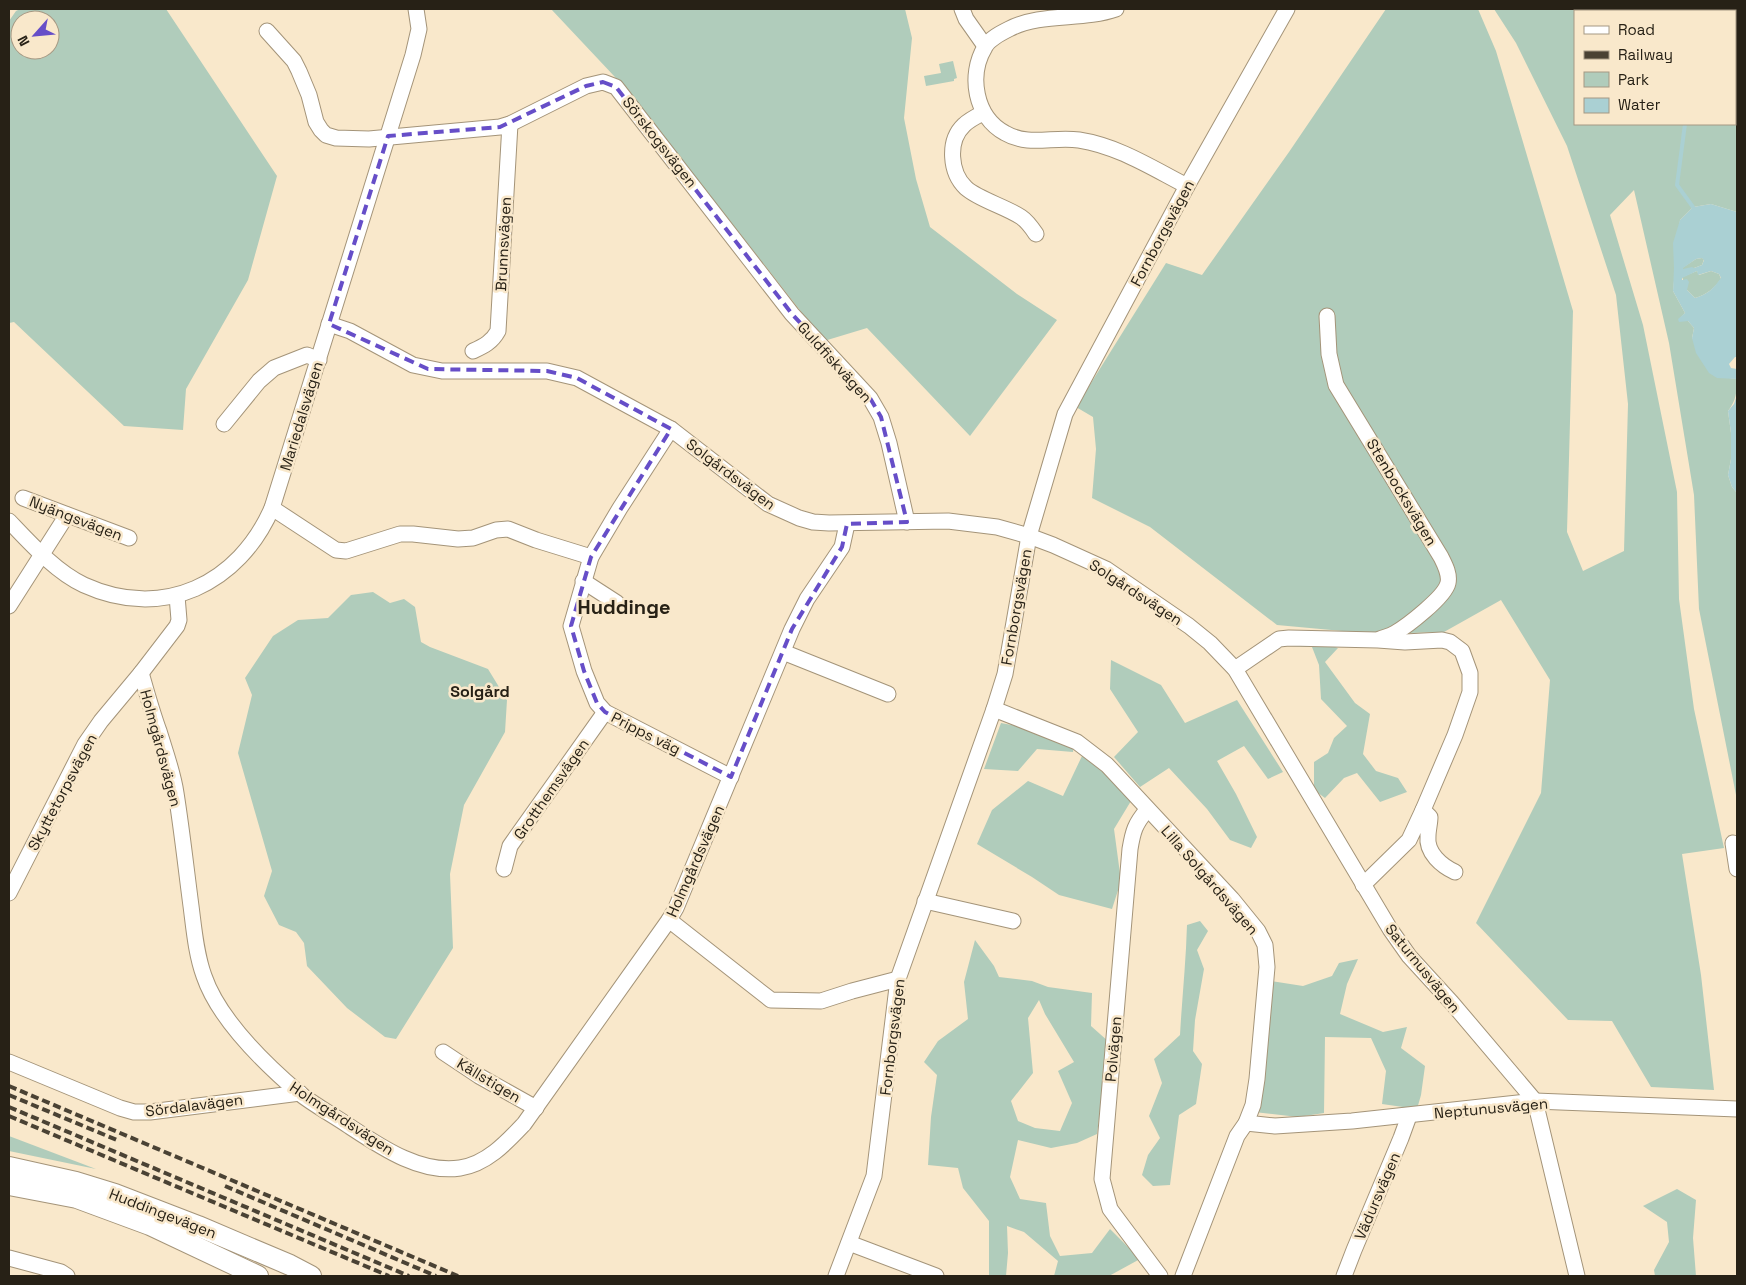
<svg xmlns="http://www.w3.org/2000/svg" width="1746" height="1285" viewBox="0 0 1746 1285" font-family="'Space Grotesk',sans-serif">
  <rect width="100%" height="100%" fill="#f9e8cb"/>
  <!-- green -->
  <g fill="#b0ccbb" fill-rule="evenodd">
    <path d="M 20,9 L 166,9 L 277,176 L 248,280 L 186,389 L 183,430 L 124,426 L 14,322 L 9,323 L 9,21 L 16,11 ZM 20,20 L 50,20 L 50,50 L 20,50 Z"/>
    <polygon points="551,9 905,9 912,38 904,118 916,179 930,227 1017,294 1057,320 970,436 867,328 824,341 676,152 614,76"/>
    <path d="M 1386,9 L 1478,9 L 1496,51 L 1573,311 L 1567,532 L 1583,571 L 1624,551 L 1628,404 L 1616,295 L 1567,146 L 1516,43 L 1494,9 L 1737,9 L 1737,212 L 1711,204 L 1693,207 L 1680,220 L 1673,291 L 1685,313 L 1679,319 L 1688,321 L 1694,328 L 1692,338 L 1729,378 L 1737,379 C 1737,392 1736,401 1728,411 L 1731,433 L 1731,459 L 1728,475 L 1732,487 L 1737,493 L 1737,800 L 1699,609 L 1694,495 L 1669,343 L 1634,190 L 1610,215 L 1643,325 L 1677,492 L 1679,599 L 1694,709 L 1724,848 L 1682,854 L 1701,975 L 1714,1090 L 1651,1087 L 1612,1021 L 1568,1020 L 1476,923 L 1541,793 L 1550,680 L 1501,600 L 1444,632 L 1375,634 L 1277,625 L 1150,527 L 1092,498 L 1096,449 L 1093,417 L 1076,407 L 1166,263 L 1202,275 L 1289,152 ZM 1575,11 L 1735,11 L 1735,124 L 1575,124 Z"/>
    <polygon points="953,61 957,78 954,79 954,81 926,86 924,76 941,73 939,64"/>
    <polygon points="1702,258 1704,259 1702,265 1694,268 1683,270 1682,268 1696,259"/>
    <path d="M 1697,271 L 1699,275 L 1711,271 L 1719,274 L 1721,279 C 1713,289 1708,294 1695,298 L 1687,290 L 1682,277 Z"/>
    <polygon points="373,592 390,603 404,599 415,607 421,642 430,647 488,669 507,700 505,732 464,805 450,874 453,948 396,1039 385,1037 347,1008 307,966 304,943 296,932 279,925 264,896 272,871 238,753 252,695 245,678 273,636 298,620 328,618 351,595"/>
    <polygon points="1320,642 1338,648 1325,662 1355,703 1370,714 1363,754 1376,771 1398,778 1407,792 1380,802 1357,773 1344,778 1325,798 1314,790 1314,762 1328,753 1334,738 1347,726 1321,699 1319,665 1312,647 1290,646 1292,643"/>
    <polygon points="1111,660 1161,685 1185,723 1237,700 1283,772 1268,779 1244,746 1217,761 1236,794 1257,837 1251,848 1230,840 1207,809 1169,768 1140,787 1114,757 1138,732 1110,689"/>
    <polygon points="1001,723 1038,730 1074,741 1073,752 1037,749 1018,771 984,769"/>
    <polygon points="1082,756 1134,796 1114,829 1121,881 1112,909 1059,895 1032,877 977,844 992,810 1028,781 1063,796"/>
    <path d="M 1200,921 L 1208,931 L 1197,950 L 1204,969 L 1195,1020 L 1193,1051 L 1202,1064 L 1196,1104 L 1179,1115 L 1170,1185 L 1153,1186 L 1142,1175 L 1148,1155 L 1160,1138 L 1149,1116 L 1162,1083 L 1154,1059 L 1180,1035 C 1182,998 1186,962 1187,925 Z"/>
    <path d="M 975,940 L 994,966 L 999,977 L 1032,981 L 1048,987 L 1092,993 L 1091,1026 L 1109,1042 L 1097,1134 L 1077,1143 L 1051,1148 L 1018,1140 L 1010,1177 L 1020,1199 L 1046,1203 L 1050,1236 L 1060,1256 L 1092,1253 L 1110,1229 L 1140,1259 L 1109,1276 L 1054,1276 L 1058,1261 L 1024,1232 L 1007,1226 L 1008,1253 L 1006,1276 L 989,1276 L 989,1221 L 963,1188 L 958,1168 L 928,1165 L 931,1117 L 937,1075 L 924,1062 L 938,1041 L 968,1019 L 964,982 ZM 1039,1000 L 1045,1014 L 1074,1062 L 1058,1071 L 1072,1103 L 1060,1131 L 1035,1128 L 1018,1121 L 1011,1101 L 1033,1073 L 1028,1018 Z"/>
    <polygon points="1358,959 1347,984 1340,1014 1383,1032 1407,1027 1401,1048 1425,1066 1421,1095 1417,1109 1382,1104 1386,1071 1371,1038 1325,1037 1324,1113 1298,1117 1254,1112 1271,981 1303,986 1332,976 1339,963"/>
    <polygon points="9,1136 96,1169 9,1151"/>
    <polygon points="1677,1189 1696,1200 1693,1238 1696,1276 1655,1276 1654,1270 1669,1242 1667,1222 1643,1206"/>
  </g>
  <!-- water -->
  <g fill="#aad0d3" fill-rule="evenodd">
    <path d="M 1711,204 L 1737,212 L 1737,357 L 1735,357 L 1729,364 L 1731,368 L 1737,369 L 1737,379 L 1717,378 L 1709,373 L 1696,353 L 1692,338 L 1694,328 L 1688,321 L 1679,322 L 1678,319 L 1685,313 L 1673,291 L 1674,268 L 1673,243 L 1680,220 L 1693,207 ZM 1702,258 L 1704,260 L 1702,265 L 1694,268 L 1692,267 L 1683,269 L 1683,268 L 1696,259 ZM 1697,271 L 1698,275 L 1711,271 L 1719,274 L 1721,278 C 1713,289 1708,294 1695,298 L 1687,290 L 1689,282 L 1687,279 L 1682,280 L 1682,278 Z"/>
    <polygon points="1737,395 1737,493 1732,487 1728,475 1731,459 1731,433 1728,411 1734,404"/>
  </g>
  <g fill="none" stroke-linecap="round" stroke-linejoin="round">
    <!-- stream -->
    <g stroke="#aad0d3" stroke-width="4">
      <polyline points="1699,11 1699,9"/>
      <polyline points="1685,124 1677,185 1693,207"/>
    </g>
    <defs>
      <g id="minor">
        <polyline points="962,9 966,19 985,46"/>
        <path d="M 1116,9 C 1082,21 1042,12 1009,29 C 1001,33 989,39 985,47 C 968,75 975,117 1005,133 C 1029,147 1053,136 1079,140 C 1118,146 1152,168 1187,186"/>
        <polyline points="267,31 294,61 299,71 309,95 316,122 321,130 326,135 336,138 369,139 500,127 510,124 586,86 603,82 616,87 792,314 870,398 881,417 889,443 907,522"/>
        <path d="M 983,113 C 977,116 969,120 964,125 C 947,141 950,173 966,188 C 978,199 1006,207 1021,217 C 1027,221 1032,228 1036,234"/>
        <path d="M 1327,316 L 1329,354 L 1336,385 L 1441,557 C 1445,565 1450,574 1448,583 C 1445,597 1407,626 1395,633 C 1390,636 1385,637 1380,639"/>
        <polyline points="329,324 350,331 413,365 442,371 547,371 577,378 671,429 768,504 799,518 813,522 829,523 948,521 997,527 1029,536 1053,545 1106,569 1189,626 1210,643 1235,669 1390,929 1409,956 1452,1003 1535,1101 1577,1276"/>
        <path d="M 473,351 C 484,346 492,342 498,331 L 510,124"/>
        <polyline points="224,424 259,381 274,368 307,355 319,360"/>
        <polyline points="671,429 620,508 591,557 571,626 584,671 597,703 605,712 731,777"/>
        <polyline points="23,498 129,538"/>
        <polyline points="272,508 336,550 346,551 400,534 413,534 458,539 473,538 496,530 508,529 536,540 591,557"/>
        <path d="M 9,521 C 30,543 56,572 84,585 C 163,621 239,584 272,508 L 413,55 L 419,29 L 416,9"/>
        <polyline points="583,581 617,603"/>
        <polyline points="9,606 67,515"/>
        <polyline points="783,652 888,694"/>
        <polyline points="1235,669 1279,639 1289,638 1378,640 1405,642 1442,640 1450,642 1462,651 1470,673 1470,692 1455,735 1423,810"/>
        <path d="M 141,673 C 147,693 152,712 159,731 C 165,751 173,772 176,793 C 182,831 186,868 191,906 C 194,929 196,954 204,976 C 219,1020 264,1063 299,1093 C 314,1105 333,1115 349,1126 C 381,1147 420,1174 460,1168 C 487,1164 507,1142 524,1124 L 669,920 L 676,908 L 792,629 L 807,599 L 842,547 L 847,524"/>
        <polyline points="994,709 1077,742 1107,765 1232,899 1258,931 1265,945 1267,967 1257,1079 1253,1105 1246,1123 1237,1136 1183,1276"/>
        <path d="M 1147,810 C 1135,824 1133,831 1130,849 L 1102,1179 L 1110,1209 L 1160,1276"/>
        <polyline points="1733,843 1737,869"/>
        <polyline points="504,869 510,846 605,712"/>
        <path d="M 1363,885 L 1409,840 L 1423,810 L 1430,817 C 1430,823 1428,830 1428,836 C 1426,853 1442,866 1455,872"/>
        <polyline points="9,893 85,744 101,721 141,673 177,626 179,620 177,596"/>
        <polyline points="925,901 1013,921"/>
        <polyline points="669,920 771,1000 821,1001 852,991 898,979"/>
        <polyline points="443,1052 479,1076 536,1108"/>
        <polyline points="9,1062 120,1108 134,1112 150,1112 300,1093"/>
        <polyline points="1246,1123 1275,1126 1352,1121 1535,1101 1737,1109"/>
        <polyline points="849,1243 936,1276"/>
        <polyline points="9,1258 61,1272 67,1276"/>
        <polyline points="836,1276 874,1176 898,979 994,709 1005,674 1029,536 1065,414 1187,186 1287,9"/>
        <polyline points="1344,1276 1354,1250 1401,1138 1409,1116"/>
      </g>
      <g id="major">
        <polyline points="9,1167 76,1182 115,1194 198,1226 290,1265 311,1276"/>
        <polyline points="9,1185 77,1198 150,1225 258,1276"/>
      </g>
    </defs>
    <!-- minor casing -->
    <use href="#minor" stroke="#a49479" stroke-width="17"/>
    <!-- major casing -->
    <use href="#major" stroke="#a49479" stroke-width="22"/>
    <!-- minor -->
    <use href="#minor" stroke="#fff" stroke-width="15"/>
    <!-- major -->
    <use href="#major" stroke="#fff" stroke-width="20"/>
    <!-- rail -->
    <g stroke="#4a4234" stroke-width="4" stroke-dasharray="8 4" stroke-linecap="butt">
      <polyline points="9,1086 458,1276"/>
      <polyline points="9,1095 117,1140"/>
      <polyline points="9,1107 409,1276"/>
      <polyline points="9,1116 389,1276"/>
      <polyline points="225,1186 436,1276"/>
    </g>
  </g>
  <!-- marked area -->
  <path fill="none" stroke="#664ec8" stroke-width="4" stroke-dasharray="10 6" stroke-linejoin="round" d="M 603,82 L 616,87 L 792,314 L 870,398 L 881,417 L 907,522 L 847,524 L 842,547 L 792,629 L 731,777 L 605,712 L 597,703 L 584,671 L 571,626 L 591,557 L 671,429 L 577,378 L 547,371 L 428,369 L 329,324 L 388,136 L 500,127 L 586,86 Z"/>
  <g text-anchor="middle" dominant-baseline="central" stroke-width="5" stroke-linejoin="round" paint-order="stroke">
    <!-- street labels -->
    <g font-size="15" fill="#272116" stroke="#f9e8cb">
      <text transform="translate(660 142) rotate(52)">Sörskogsvägen</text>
      <text transform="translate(1162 233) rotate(-62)">Fornborgsvägen</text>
      <text transform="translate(503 244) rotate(-87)">Brunnsvägen</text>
      <text transform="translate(835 362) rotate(48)">Guldfiskvägen</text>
      <text transform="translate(301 416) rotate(-73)">Mariedalsvägen</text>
      <text transform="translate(731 474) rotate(37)">Solgårdsvägen</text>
      <text transform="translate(1402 492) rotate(59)">Stenbocksvägen</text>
      <text transform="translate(76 518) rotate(21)">Nyängsvägen</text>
      <text transform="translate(1136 592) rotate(33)">Solgårdsvägen</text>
      <text transform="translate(1016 607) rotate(-80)">Fornborgsvägen</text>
      <text transform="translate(646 733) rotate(27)">Pripps väg</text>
      <text transform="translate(161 748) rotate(75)">Holmgårdsvägen</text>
      <text transform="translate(551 789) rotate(-55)">Grotthemsvägen</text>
      <text transform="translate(62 792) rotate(-62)">Skyttetorpsvägen</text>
      <text transform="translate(695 861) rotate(-66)">Holmgårdsvägen</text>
      <text transform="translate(1210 880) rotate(49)">Lilla Solgårdsvägen</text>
      <text transform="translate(1423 968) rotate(51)">Saturnusvägen</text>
      <text transform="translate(892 1037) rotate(-83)">Fornborgsvägen</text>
      <text transform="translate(1113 1049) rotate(-85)">Polvägen</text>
      <text transform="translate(489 1080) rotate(31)">Källstigen</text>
      <text transform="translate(194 1105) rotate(-7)">Sördalavägen</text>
      <text transform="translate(1491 1108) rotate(-5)">Neptunusvägen</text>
      <text transform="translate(342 1118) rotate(33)">Holmgårdsvägen</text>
      <text transform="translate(1377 1196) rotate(-67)">Vädursvägen</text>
      <text transform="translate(163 1213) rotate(21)">Huddingevägen</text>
    </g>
    <!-- neighbourhood labels -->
    <g font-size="16" font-weight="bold" fill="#272116" stroke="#f9e8cb">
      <text x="480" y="691">Solgård</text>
    </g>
    <!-- district labels -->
    <g font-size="20" font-weight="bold" fill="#272116" stroke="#f9e8cb">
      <text x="624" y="607">Huddinge</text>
    </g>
  </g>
  <!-- border -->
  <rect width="1746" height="1285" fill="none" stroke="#272116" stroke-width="20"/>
  <!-- legend -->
  <rect x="1574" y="10" width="162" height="115" fill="#f9e8cb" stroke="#a59883"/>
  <rect x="1584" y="26" width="25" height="8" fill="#ffffff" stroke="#a59883"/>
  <text x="1618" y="35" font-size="15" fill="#272116">Road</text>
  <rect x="1584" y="51" width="25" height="8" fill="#4a4234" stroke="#a59883"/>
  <text x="1618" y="60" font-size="15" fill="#272116">Railway</text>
  <rect x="1584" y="72" width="25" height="15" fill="#b0ccbb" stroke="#a59883"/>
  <text x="1618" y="85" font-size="15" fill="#272116">Park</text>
  <rect x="1584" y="98" width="25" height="15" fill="#aad0d3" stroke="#a59883"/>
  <text x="1618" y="110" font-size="15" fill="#272116">Water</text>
  <!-- north arrow -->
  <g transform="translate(35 35) rotate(243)"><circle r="24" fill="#f9e8cb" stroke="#a59883"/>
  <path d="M0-4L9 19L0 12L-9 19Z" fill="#664ec8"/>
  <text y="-8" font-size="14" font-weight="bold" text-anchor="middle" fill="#272116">N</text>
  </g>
</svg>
